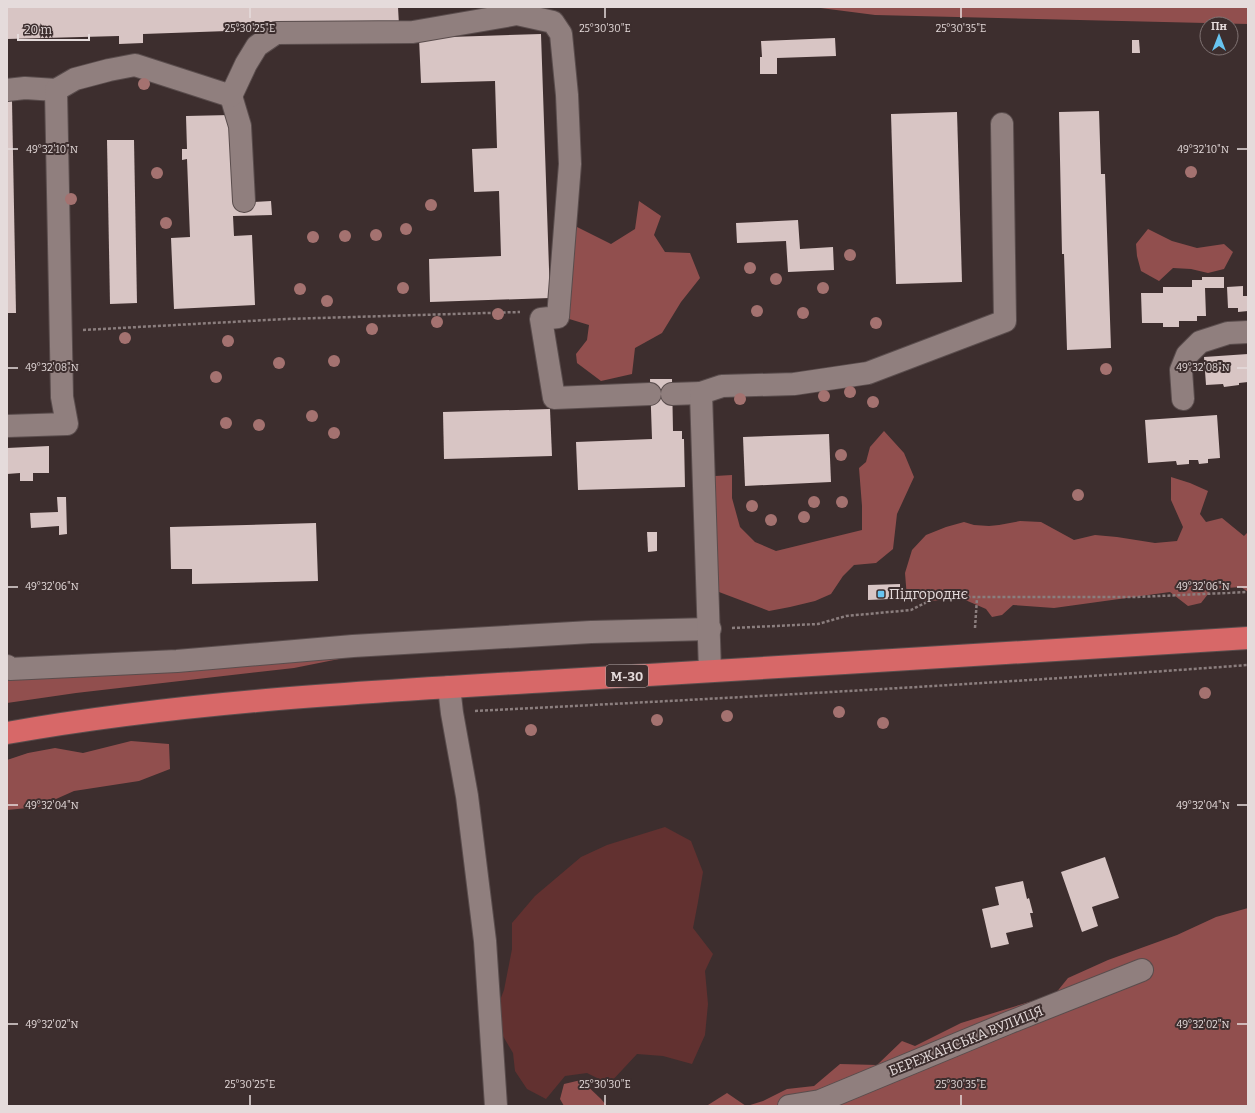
<svg xmlns="http://www.w3.org/2000/svg" width="1255" height="1113" viewBox="0 0 1255 1113" font-family="Bitter,serif">
  <rect width="100%" height="100%" fill="#3d2e2e"/>
  <!-- green -->
  <polygon fill="#623130" points="665,827 691,841 703,872 698,902 693,928 713,954 705,971 708,1004 705,1035 692,1064 663,1056 637,1054 609,1084 587,1073 565,1076 546,1099 527,1089 515,1071 513,1053 500,1031 497,1008 504,990 512,949 512,923 535,896 581,857 607,845"/>
  <!-- forest -->
  <g fill="#914f4e">
    <polygon points="813,7 1248,7 1248,24 875,15"/>
    <polygon points="639,201 661,216 654,235 665,252 690,253 700,278 681,302 662,333 635,348 632,374 601,381 577,363 576,354 587,340 589,325 566,318 571,251 577,227 611,244 635,229"/>
    <polygon points="1148,229 1172,241 1197,248 1224,244 1233,252 1224,269 1208,273 1191,269 1173,268 1159,281 1141,271 1137,256 1136,244"/>
    <polygon points="884,431 904,453 914,477 897,514 893,549 876,563 854,565 843,576 831,594 815,601 790,607 769,611 719,592 712,562 715,476 732,475 732,498 740,527 755,542 776,551 862,530 862,506 859,468 866,462 870,447"/>
    <polygon points="1171,477 1190,483 1208,491 1200,514 1206,522 1222,518 1244,536 1248,532 1248,592 1241,587 1212,589 1201,603 1188,606 1170,592 1054,608 1013,605 1002,615 992,617 986,609 963,599 928,601 907,598 905,573 912,550 926,535 946,527 964,522 974,525 989,526 999,525 1020,521 1041,522 1074,540 1095,535 1117,537 1155,543 1177,541 1183,527 1171,500"/>
    <polygon points="298,654 339,659 294,668 76,693 7,703 7,674"/>
    <polygon points="131,741 169,744 170,769 139,781 74,791 38,807 7,810 7,760 28,753 55,748 83,753"/>
    <polygon points="1248,908 1248,1106 747,1106 763,1101 787,1089 814,1086 840,1064 877,1065 902,1041 915,1046 961,1023 1055,994 1068,978 1108,960 1177,935 1216,917"/>
    <polygon points="581,1080 601,1099 607,1106 564,1106 560,1099 564,1084"/>
    <polygon points="727,1093 746,1106 709,1106 708,1105"/>
  </g>
  <!-- building -->
  <g fill="#d8c5c4">
    <polygon points="7,7 398,7 399,25 143,34 143,43 119,44 119,36 7,39"/>
    <polygon points="541,34 550,298 430,302 429,259 501,256 499,191 474,192 472,149 497,148 495,81 421,83 419,38"/>
    <polygon points="835,38 836,56 777,58 777,74 760,74 760,57 762,57 761,41"/>
    <polygon points="1132,40 1139,40 1140,53 1132,53"/>
    <polygon points="7,101 12,101 16,313 7,313"/>
    <polygon points="1099,111 1101,174 1105,174 1111,348 1067,350 1064,254 1062,254 1059,112"/>
    <polygon points="957,112 962,282 896,284 891,114"/>
    <polygon points="230,115 233,203 271,201 272,215 233,216 234,236 252,235 255,305 174,309 171,238 190,237 187,159 182,160 182,149 187,149 186,116"/>
    <polygon points="107,140 134,140 137,303 110,304"/>
    <polygon points="798,220 800,249 833,247 834,270 788,272 786,241 737,243 736,223"/>
    <polygon points="1202,277 1224,277 1224,288 1205,288 1206,316 1197,316 1197,321 1179,321 1179,327 1163,327 1163,323 1142,323 1141,293 1163,293 1163,287 1192,287 1192,280 1202,280"/>
    <polygon points="1243,286 1243,296 1248,296 1248,311 1238,312 1238,308 1228,308 1227,287"/>
    <polygon points="1248,354 1248,382 1239,383 1239,385 1224,387 1223,384 1206,385 1204,357"/>
    <polygon points="650,379 672,379 673,431 682,431 682,439 684,439 685,487 578,490 576,442 652,439"/>
    <polygon points="550,409 552,456 444,459 443,412"/>
    <polygon points="1217,415 1220,458 1208,459 1208,463 1199,464 1198,460 1189,460 1189,464 1177,465 1176,461 1148,463 1145,420"/>
    <polygon points="829,434 831,482 745,486 743,437"/>
    <polygon points="49,446 49,473 33,473 33,481 20,481 20,473 7,474 7,448"/>
    <polygon points="57,497 66,497 67,534 59,535 59,526 31,528 30,513 58,512"/>
    <polygon points="316,523 318,581 192,584 192,569 171,569 170,527"/>
    <polygon points="647,532 657,532 657,551 648,552"/>
    <polygon points="900,584 900,587 890,588 890,599 868,600 868,585"/>
    <polygon points="1105,857 1119,898 1092,907 1098,926 1082,932 1061,872"/>
    <polygon points="1023,881 1027,899 1029,898 1033,913 1030,913 1033,927 1006,933 1009,944 991,948 982,909 999,905 995,887"/>
  </g>
  <g fill="none" stroke-linecap="round" stroke-linejoin="round">
    <defs>
      <g id="minor">
        <polyline points="7,90 25,88 56,90"/>
        <polyline points="231,96 240,126 244,201"/>
        <polyline points="672,394 701,393"/>
        <polyline points="1183,399 1181,370 1187,355 1200,342 1228,333 1248,332"/>
        <polyline points="7,426 67,424 62,397 56,90 75,79 109,70 135,65 231,96 246,64 257,46 276,33 413,32 517,14 553,22 561,34 567,95 570,164 558,317 541,319 554,398 650,394"/>
        <polyline points="7,666 10,669 177,661 353,646 591,632 710,629"/>
        <polyline points="710,671 701,393 722,386 794,384 868,373 1005,321 1002,124"/>
        <polyline points="449,687 452,713 467,796 485,941 496,1106"/>
        <polyline points="789,1106 820,1101 1008,1023 1142,970"/>
      </g>
      <path id="highway" d="M 7,733 C 186,701 367,692 549,681 C 782,666 1015,654 1248,638"/>
    </defs>
    <!-- minor casing -->
    <use href="#minor" stroke="#5a4d4d" stroke-width="24"/>
    <!-- highway casing -->
    <use href="#highway" stroke="#5a4d4d" stroke-width="24"/>
    <!-- path -->
    <g stroke="#8b7e7e" stroke-width="2.5" stroke-dasharray="3 2" stroke-linecap="butt">
      <polyline points="83,330 286,319 520,312"/>
      <polyline points="732,628 818,624 846,616 911,610 937,597 1137,597 1248,592"/>
      <polyline points="975,628 977,598"/>
      <path d="M 475,711 C 733,698 990,684 1248,665"/>
    </g>
    <!-- minor -->
    <use href="#minor" stroke="#907f7e" stroke-width="22"/>
    <!-- highway -->
    <use href="#highway" stroke="#d76868" stroke-width="22"/>
  </g>
  <!-- trees -->
  <g fill="#a47270">
    <circle cx="144" cy="84" r="6"/>
    <circle cx="1191" cy="172" r="6"/>
    <circle cx="157" cy="173" r="6"/>
    <circle cx="71" cy="199" r="6"/>
    <circle cx="431" cy="205" r="6"/>
    <circle cx="166" cy="223" r="6"/>
    <circle cx="406" cy="229" r="6"/>
    <circle cx="376" cy="235" r="6"/>
    <circle cx="345" cy="236" r="6"/>
    <circle cx="313" cy="237" r="6"/>
    <circle cx="850" cy="255" r="6"/>
    <circle cx="750" cy="268" r="6"/>
    <circle cx="776" cy="279" r="6"/>
    <circle cx="403" cy="288" r="6"/>
    <circle cx="823" cy="288" r="6"/>
    <circle cx="300" cy="289" r="6"/>
    <circle cx="327" cy="301" r="6"/>
    <circle cx="757" cy="311" r="6"/>
    <circle cx="803" cy="313" r="6"/>
    <circle cx="498" cy="314" r="6"/>
    <circle cx="437" cy="322" r="6"/>
    <circle cx="876" cy="323" r="6"/>
    <circle cx="372" cy="329" r="6"/>
    <circle cx="125" cy="338" r="6"/>
    <circle cx="228" cy="341" r="6"/>
    <circle cx="334" cy="361" r="6"/>
    <circle cx="279" cy="363" r="6"/>
    <circle cx="1106" cy="369" r="6"/>
    <circle cx="216" cy="377" r="6"/>
    <circle cx="850" cy="392" r="6"/>
    <circle cx="824" cy="396" r="6"/>
    <circle cx="740" cy="399" r="6"/>
    <circle cx="873" cy="402" r="6"/>
    <circle cx="312" cy="416" r="6"/>
    <circle cx="226" cy="423" r="6"/>
    <circle cx="259" cy="425" r="6"/>
    <circle cx="334" cy="433" r="6"/>
    <circle cx="841" cy="455" r="6"/>
    <circle cx="1078" cy="495" r="6"/>
    <circle cx="814" cy="502" r="6"/>
    <circle cx="842" cy="502" r="6"/>
    <circle cx="752" cy="506" r="6"/>
    <circle cx="804" cy="517" r="6"/>
    <circle cx="771" cy="520" r="6"/>
    <circle cx="1205" cy="693" r="6"/>
    <circle cx="839" cy="712" r="6"/>
    <circle cx="727" cy="716" r="6"/>
    <circle cx="657" cy="720" r="6"/>
    <circle cx="883" cy="723" r="6"/>
    <circle cx="531" cy="730" r="6"/>
  </g>
  <!-- ticks -->
  <path fill="none" stroke="#e5dbdb" stroke-width="1.5" d="M 250,8 L 250,18M 605,8 L 605,18M 961,8 L 961,18M 8,149 L 18,149M 1237,149 L 1247,149M 8,368 L 18,368M 1237,368 L 1247,368M 8,587 L 18,587M 1237,587 L 1247,587M 8,805 L 18,805M 1237,805 L 1247,805M 8,1024 L 18,1024M 1237,1024 L 1247,1024M 250,1095 L 250,1105M 605,1095 L 605,1105M 961,1095 L 961,1105"/>
  <!-- markers -->
  <rect fill="#68c4f0" stroke="#3d2e2e" stroke-width="1.5" x="877" y="590" width="8" height="8" rx="2"/>
  <g text-anchor="middle" dominant-baseline="central" stroke-width="4" stroke-linejoin="round" paint-order="stroke">
    <!-- shield labels -->
    <rect fill="#3d2e2e" stroke="#b3a7a7" stroke-width="1" x="606" y="665" width="42" height="22" rx="3"/>
    <g font-size="13" font-weight="bold" fill="#e5dbdb">
      <text x="627" y="676">М-30</text>
    </g>
    <!-- poi labels -->
    <g font-size="14" fill="#e5dbdb" stroke="#3d2e2e" text-anchor="start">
      <text x="889" y="594">Підгороднє</text>
    </g>
    <!-- street labels -->
    <g font-size="14" fill="#e5dbdb" stroke="#3d2e2e">
      <text transform="translate(966 1041) rotate(-22)">БЕРЕЖАНСЬКА ВУЛИЦЯ</text>
    </g>
  </g>
  <g font-size="10" text-anchor="middle" fill="#e5dbdb" stroke="#3d2e2e" stroke-width="4" stroke-linejoin="round" paint-order="stroke">
    <text x="250" y="32">25°30'25"E</text>
    <text x="605" y="32">25°30'30"E</text>
    <text x="961" y="32">25°30'35"E</text>
    <text x="52" y="153">49°32'10"N</text>
    <text x="1203" y="153">49°32'10"N</text>
    <text x="52" y="371">49°32'08"N</text>
    <text x="1203" y="371">49°32'08"N</text>
    <text x="52" y="590">49°32'06"N</text>
    <text x="1203" y="590">49°32'06"N</text>
    <text x="52" y="809">49°32'04"N</text>
    <text x="1203" y="809">49°32'04"N</text>
    <text x="52" y="1028">49°32'02"N</text>
    <text x="1203" y="1028">49°32'02"N</text>
    <text x="250" y="1088">25°30'25"E</text>
    <text x="605" y="1088">25°30'30"E</text>
    <text x="961" y="1088">25°30'35"E</text>
  </g>
  <!-- border -->
  <rect width="1255" height="1113" fill="none" stroke="#e5dbdb" stroke-width="16"/>
  <!-- north arrow -->
  <g transform="translate(1219 36)"><circle r="19" fill="#3d2e2e" stroke="#807373"/>
  <path d="M0-3L7 15L0 10L-7 15Z" fill="#68c4f0"/>
  <text y="-6" font-size="11" font-weight="bold" text-anchor="middle" fill="#e5dbdb">Пн</text>
  </g>
  <!-- scale -->
  <path d="M18 34v6h71v-6" fill="none" stroke="#e5dbdb" stroke-width="2"/>
  <text x="24" y="34" font-size="12" fill="#e5dbdb" stroke="#3d2e2e" stroke-width="3" paint-order="stroke">20 m</text>
</svg>
